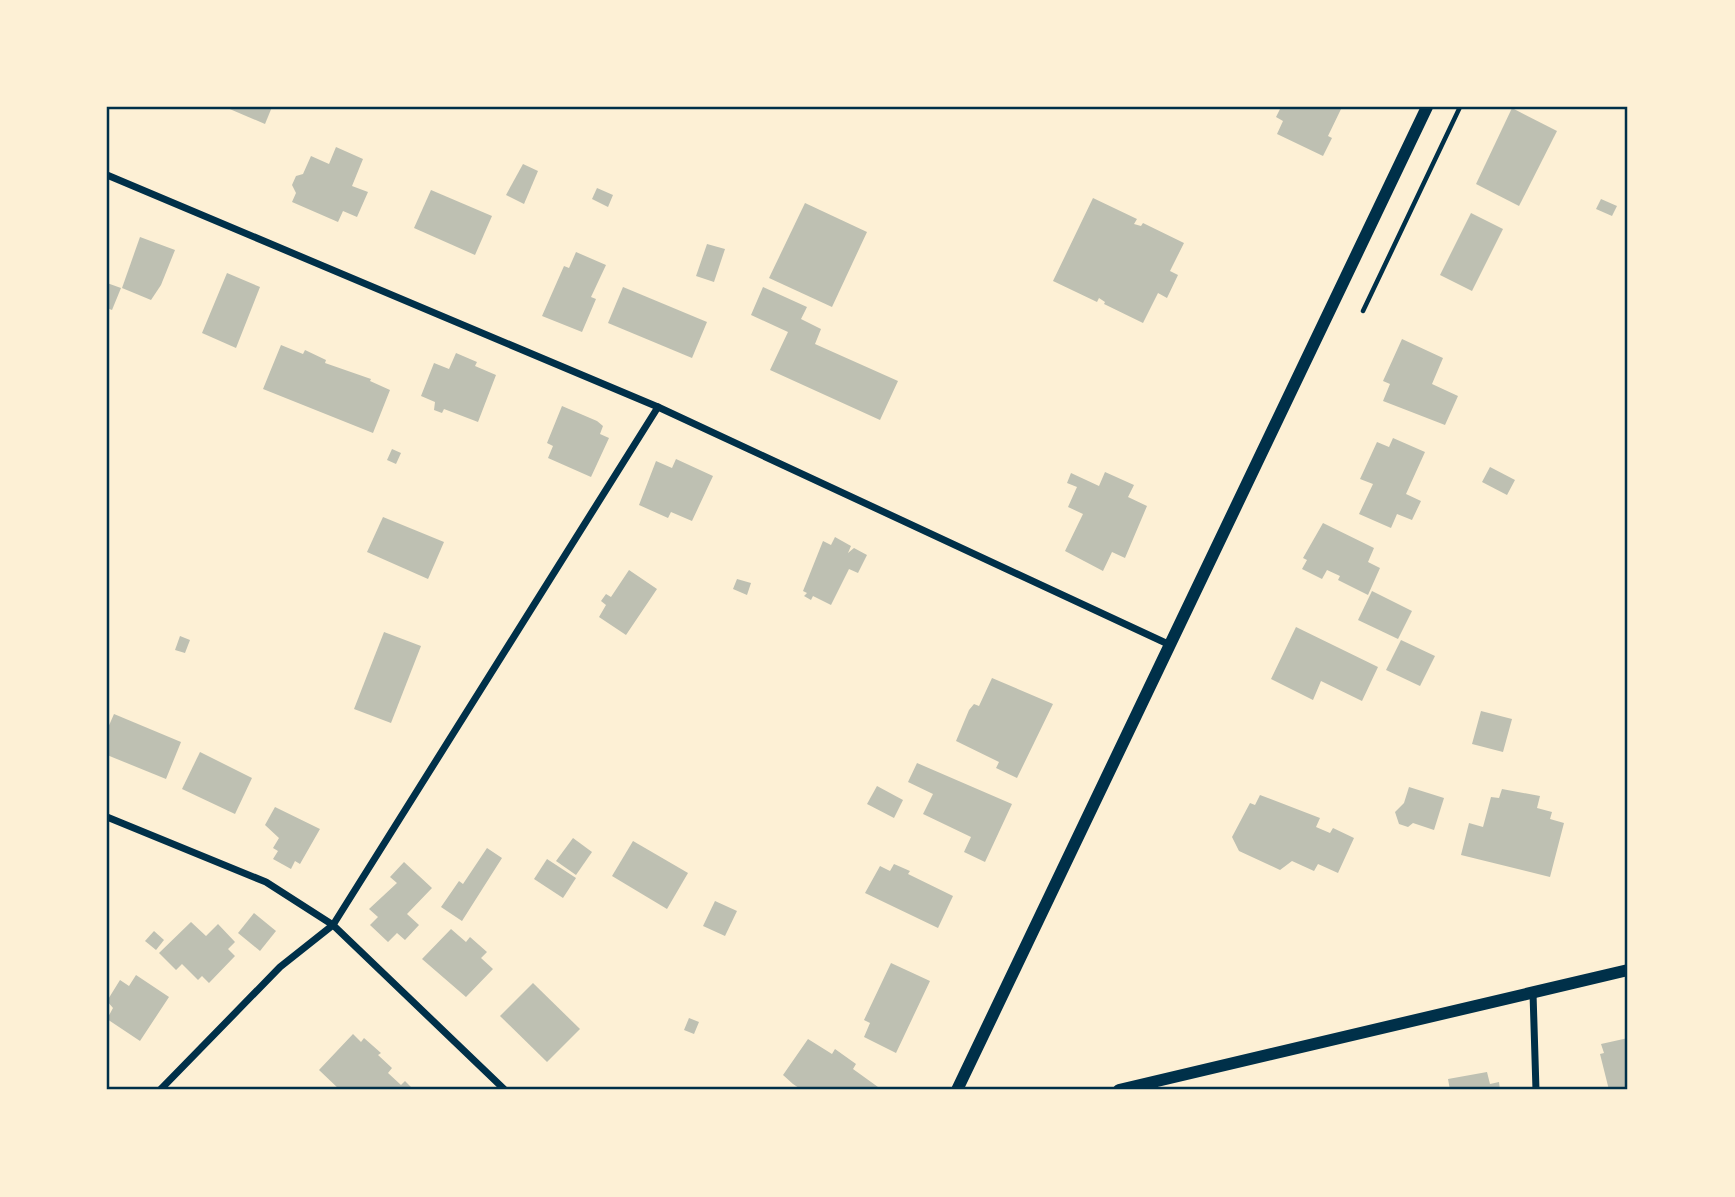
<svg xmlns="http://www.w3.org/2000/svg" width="1735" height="1197" viewBox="0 0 1735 1197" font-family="Karla,sans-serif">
  <rect width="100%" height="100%" fill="#fdf0d5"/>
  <!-- building -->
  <g fill="#bec0b2">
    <polygon points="225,107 272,107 265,124"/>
    <polygon points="1281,107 1342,107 1328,136 1332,138 1323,156 1277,134 1283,121 1276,117"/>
    <polygon points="1512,108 1557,131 1519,206 1476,184"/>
    <polygon points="336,147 363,159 352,186 368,192 357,217 343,211 338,222 292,202 296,193 292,185 296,176 303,174 311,156 329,164"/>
    <polygon points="523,164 538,171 524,204 506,195"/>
    <polygon points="597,188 613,195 608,207 592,199"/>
    <polygon points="431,190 492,216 475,255 414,228"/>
    <polygon points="1093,198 1137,219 1134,224 1141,226 1143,223 1184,243 1170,271 1178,275 1167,298 1158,293 1143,323 1104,304 1105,302 1099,298 1097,302 1053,281"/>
    <polygon points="1601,199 1617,206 1612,216 1596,209"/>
    <polygon points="805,203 867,232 832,307 769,278"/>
    <polygon points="1471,213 1503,229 1472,291 1440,275"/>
    <polygon points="140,237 175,250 161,285 151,300 122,288"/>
    <polygon points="707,244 725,249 714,282 696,276"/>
    <polygon points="576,252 606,265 591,297 596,299 582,332 542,316 564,266 569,268"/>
    <polygon points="227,273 260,287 236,348 202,333"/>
    <polygon points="107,283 121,288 112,310 107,308"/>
    <polygon points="623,287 707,322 692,358 608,323"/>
    <polygon points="763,287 807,307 801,319 821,329 815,344 898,381 880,420 770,370 788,332 751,315"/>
    <polygon points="1402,339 1443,358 1432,384 1458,396 1445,425 1383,401 1390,384 1383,381"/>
    <polygon points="281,345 303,354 305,350 326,360 325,363 371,379 370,381 390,390 373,433 263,389"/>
    <polygon points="456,353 477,362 475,366 496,375 478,422 444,409 442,413 434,410 435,402 421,396 434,363 449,369"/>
    <polygon points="562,406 597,421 603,426 600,434 609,438 591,477 548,458 553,446 547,443"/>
    <polygon points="1393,438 1425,452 1406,494 1421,501 1412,520 1397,514 1391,528 1359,514 1373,484 1360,479 1377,442 1389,447"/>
    <polygon points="392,449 401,453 396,464 387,460"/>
    <polygon points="676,459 713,476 692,521 671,512 668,518 639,505 656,461 672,468"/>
    <polygon points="1490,467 1515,480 1507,495 1482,482"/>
    <polygon points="1105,472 1134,485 1128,497 1147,506 1125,558 1112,552 1103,571 1065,551 1083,514 1068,507 1077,487 1067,483 1071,473 1099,486"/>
    <polygon points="383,517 444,542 428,579 367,552"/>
    <polygon points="1323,523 1374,548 1368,562 1380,568 1368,595 1338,580 1340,576 1327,570 1322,579 1302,569 1307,560 1303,558"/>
    <polygon points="835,537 851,546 848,553 854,548 867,555 858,573 849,569 831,605 813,596 811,600 804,596 807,593 803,591 823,541 831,545"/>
    <polygon points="629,570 657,589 626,635 599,617 606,605 601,601 606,594 611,597"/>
    <polygon points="737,579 751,583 747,595 733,589"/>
    <polygon points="1372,591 1412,611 1398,639 1358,620"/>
    <polygon points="1296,627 1378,667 1362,701 1321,681 1313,700 1271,679"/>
    <polygon points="384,632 421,646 391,723 354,709"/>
    <polygon points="180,636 190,640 185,653 175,650"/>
    <polygon points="1401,640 1435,656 1420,686 1386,670"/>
    <polygon points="992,678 1053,704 1017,778 996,768 999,762 956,741 969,710 974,704 979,706"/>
    <polygon points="1481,711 1512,719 1503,752 1472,744"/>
    <polygon points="114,714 181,742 166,779 107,755 107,730"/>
    <polygon points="200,752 252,778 235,814 182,789"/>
    <polygon points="917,763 1012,804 985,862 964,852 971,837 923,814 933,794 908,782"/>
    <polygon points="877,786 903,800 894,818 867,804"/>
    <polygon points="1409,787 1444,798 1434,830 1413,823 1408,827 1399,824 1395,812 1404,803"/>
    <polygon points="1502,789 1540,796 1537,808 1552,812 1550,819 1564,823 1550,877 1461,855 1469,823 1483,827 1491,797 1499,798"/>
    <polygon points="1260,795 1320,818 1316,827 1330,833 1333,828 1354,838 1338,873 1318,864 1314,871 1292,861 1280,870 1239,851 1232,837 1250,803 1255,805"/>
    <polygon points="275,807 320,829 300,864 295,861 291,869 273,859 278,851 273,848 279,838 265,825"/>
    <polygon points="573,838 592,852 576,875 556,861"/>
    <polygon points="633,841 688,873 667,909 612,876"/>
    <polygon points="487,848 502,858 462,921 441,907 459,881 463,884"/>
    <polygon points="547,859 576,878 563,898 534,879"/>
    <polygon points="404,862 432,888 407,914 419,925 405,940 397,933 388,942 370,925 378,917 369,909 397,883 390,877"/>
    <polygon points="894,864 910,871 908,874 953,896 938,928 865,893 880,866 890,871"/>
    <polygon points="715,901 737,911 725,936 703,926"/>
    <polygon points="254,913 276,931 260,951 238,933"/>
    <polygon points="191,922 206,936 218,924 235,942 228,949 235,956 209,983 202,976 198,980 182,964 176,970 159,953"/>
    <polygon points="451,929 466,942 470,937 487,952 481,958 493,969 466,997 422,959"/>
    <polygon points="154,931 164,940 156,950 145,941"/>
    <polygon points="891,963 930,981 896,1053 864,1037 870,1023 864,1020"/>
    <polygon points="136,975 169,997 140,1041 107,1019 113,1008 107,1001 120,980 129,986"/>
    <polygon points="533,983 580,1029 547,1062 500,1016"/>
    <polygon points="689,1018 699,1022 694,1034 684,1030"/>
    <polygon points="353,1034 361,1042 364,1038 381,1053 378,1055 392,1068 388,1073 401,1085 405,1081 414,1090 340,1090 319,1070"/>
    <polygon points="1628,1038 1628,1090 1609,1090 1600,1054 1604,1053 1601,1044"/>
    <polygon points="808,1039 832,1054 835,1049 856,1064 853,1069 878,1087 875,1090 802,1090 793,1084 783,1075"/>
    <polygon points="1487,1072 1490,1084 1499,1082 1500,1090 1450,1090 1448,1079"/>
  </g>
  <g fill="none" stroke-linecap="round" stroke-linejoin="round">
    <!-- path -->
    <polyline stroke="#003049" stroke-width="4.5" points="1363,311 1460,107"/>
    <!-- minor -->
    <g stroke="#003049" stroke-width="7">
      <polyline points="107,175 658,407 1168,644"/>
      <polyline points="107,817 266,882 333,925 505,1090"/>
      <polyline points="1533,993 1536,1090"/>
      <polyline points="160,1090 280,967 333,925 658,407"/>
    </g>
    <!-- tertiary -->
    <g stroke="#003049" stroke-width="12">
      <polyline points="957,1090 1427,107"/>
      <polyline points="1119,1090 1628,970"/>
    </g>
  </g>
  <!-- border -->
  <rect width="1735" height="1197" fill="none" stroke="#fdf0d5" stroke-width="217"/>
  <rect x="108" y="108" width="1518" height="980" fill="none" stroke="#003049" stroke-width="2.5"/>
</svg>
